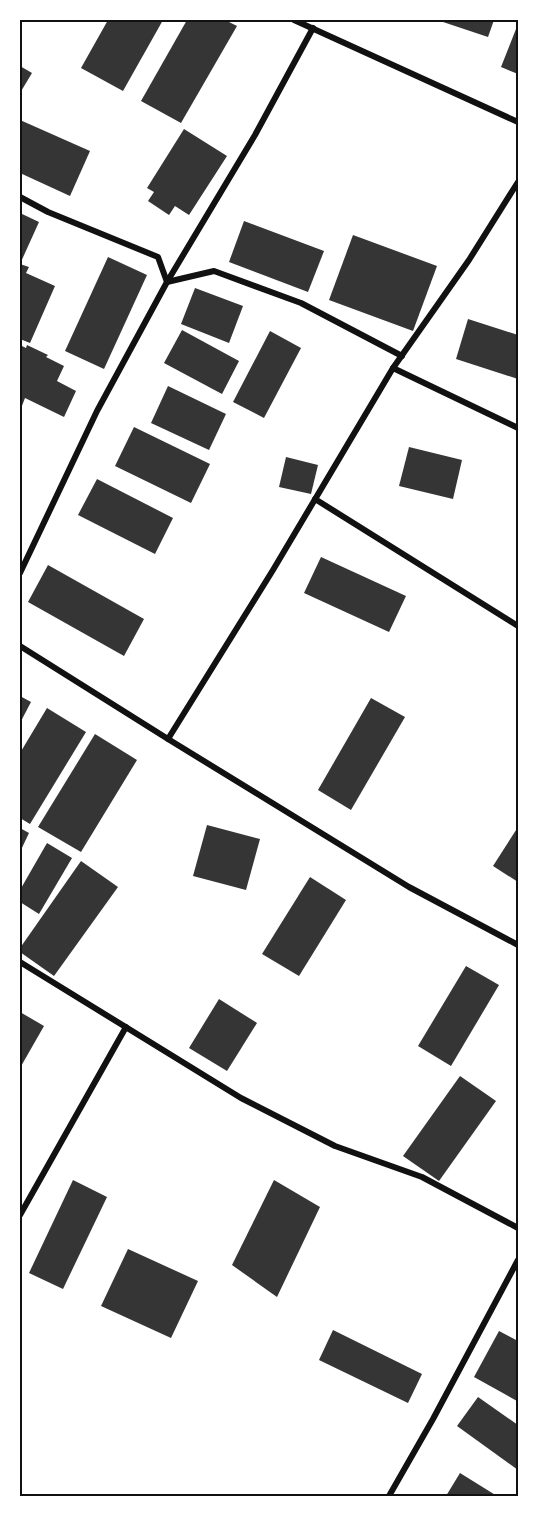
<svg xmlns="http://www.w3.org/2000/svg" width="538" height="1516" viewBox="0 0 538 1516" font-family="Rubik,sans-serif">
  <rect width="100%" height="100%" fill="#fff"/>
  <!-- building -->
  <g fill="#353535">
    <polygon points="108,20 163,20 123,91 81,68"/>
    <polygon points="187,20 225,20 237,26 181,123 141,101"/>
    <polygon points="437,20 494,20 488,37"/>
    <polygon points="518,24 518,74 501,67"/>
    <polygon points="20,66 32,73 20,93"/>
    <polygon points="20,120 90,151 70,196 20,173"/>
    <polygon points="184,129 227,156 189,215 175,206 169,215 148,201 154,192 147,188"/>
    <polygon points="20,213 39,222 20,264 29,267 26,273 55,286 30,343 20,339"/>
    <polygon points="244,221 324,251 308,292 229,262"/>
    <polygon points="353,235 437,266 413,331 329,300"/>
    <polygon points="108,257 147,275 104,369 65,351"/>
    <polygon points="195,288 243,306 229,343 181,324"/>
    <polygon points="468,319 518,335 518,379 456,359"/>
    <polygon points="182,330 239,361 222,394 164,363"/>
    <polygon points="270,331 301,348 264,418 233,402"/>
    <polygon points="20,345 26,348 27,345 48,355 46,357 64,366 57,381 76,391 64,417 25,398 20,411"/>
    <polygon points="168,386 226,414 209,450 151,423"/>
    <polygon points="134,427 210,464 191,503 115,466"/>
    <polygon points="409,447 462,460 453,499 399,486"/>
    <polygon points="286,457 318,465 311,494 279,487"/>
    <polygon points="97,479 173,518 155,554 78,515"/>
    <polygon points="321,557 406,596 389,632 304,593"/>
    <polygon points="48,565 144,619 124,656 28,602"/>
    <polygon points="20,696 31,702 20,723"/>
    <polygon points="371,698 405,717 351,810 318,790"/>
    <polygon points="47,708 86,732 30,824 20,818 20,753"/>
    <polygon points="95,734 137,760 81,852 38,827"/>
    <polygon points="207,825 260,839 246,890 193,876"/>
    <polygon points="518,827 518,882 493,866"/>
    <polygon points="20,828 29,833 20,852"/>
    <polygon points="47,843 72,858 39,914 20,902 20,890"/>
    <polygon points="81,861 118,887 54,976 20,952 20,948"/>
    <polygon points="310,877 346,900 299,976 262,954"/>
    <polygon points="466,966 499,985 451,1066 418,1046"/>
    <polygon points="219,999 257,1023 227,1071 189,1048"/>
    <polygon points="20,1012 44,1026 20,1068"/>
    <polygon points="460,1076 496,1101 439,1181 403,1156"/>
    <polygon points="73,1180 107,1197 63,1289 29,1273"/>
    <polygon points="274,1180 320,1207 277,1297 232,1265"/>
    <polygon points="128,1249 198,1281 171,1338 101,1306"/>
    <polygon points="333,1330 422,1374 408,1403 319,1360"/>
    <polygon points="499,1331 518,1341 517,1401 474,1377"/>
    <polygon points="478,1397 518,1425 518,1470 457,1426"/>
    <polygon points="460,1473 497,1496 446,1496"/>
  </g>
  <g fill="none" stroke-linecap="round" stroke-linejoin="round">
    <!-- minor -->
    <g stroke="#111" stroke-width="6">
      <polyline points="294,20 518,122"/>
      <polyline points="20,197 48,212 158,257 167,282 214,271 301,303 402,356"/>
      <polyline points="393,368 518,428"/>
      <polyline points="315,499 518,626"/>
      <polyline points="20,573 97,411 167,282 255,135 313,28"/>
      <polyline points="20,646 168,739 409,887 518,945"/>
      <polyline points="168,739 273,570 393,368 469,260 518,182"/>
      <polyline points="20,962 241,1098 335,1146 422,1177 518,1228"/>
      <polyline points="20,1215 126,1027"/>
      <polyline points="389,1496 433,1419 518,1260"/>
    </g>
  </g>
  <!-- border -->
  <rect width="538" height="1516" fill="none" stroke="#ffffff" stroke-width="42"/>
  <rect x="21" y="21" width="496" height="1474" fill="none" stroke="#111" stroke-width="2"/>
</svg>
